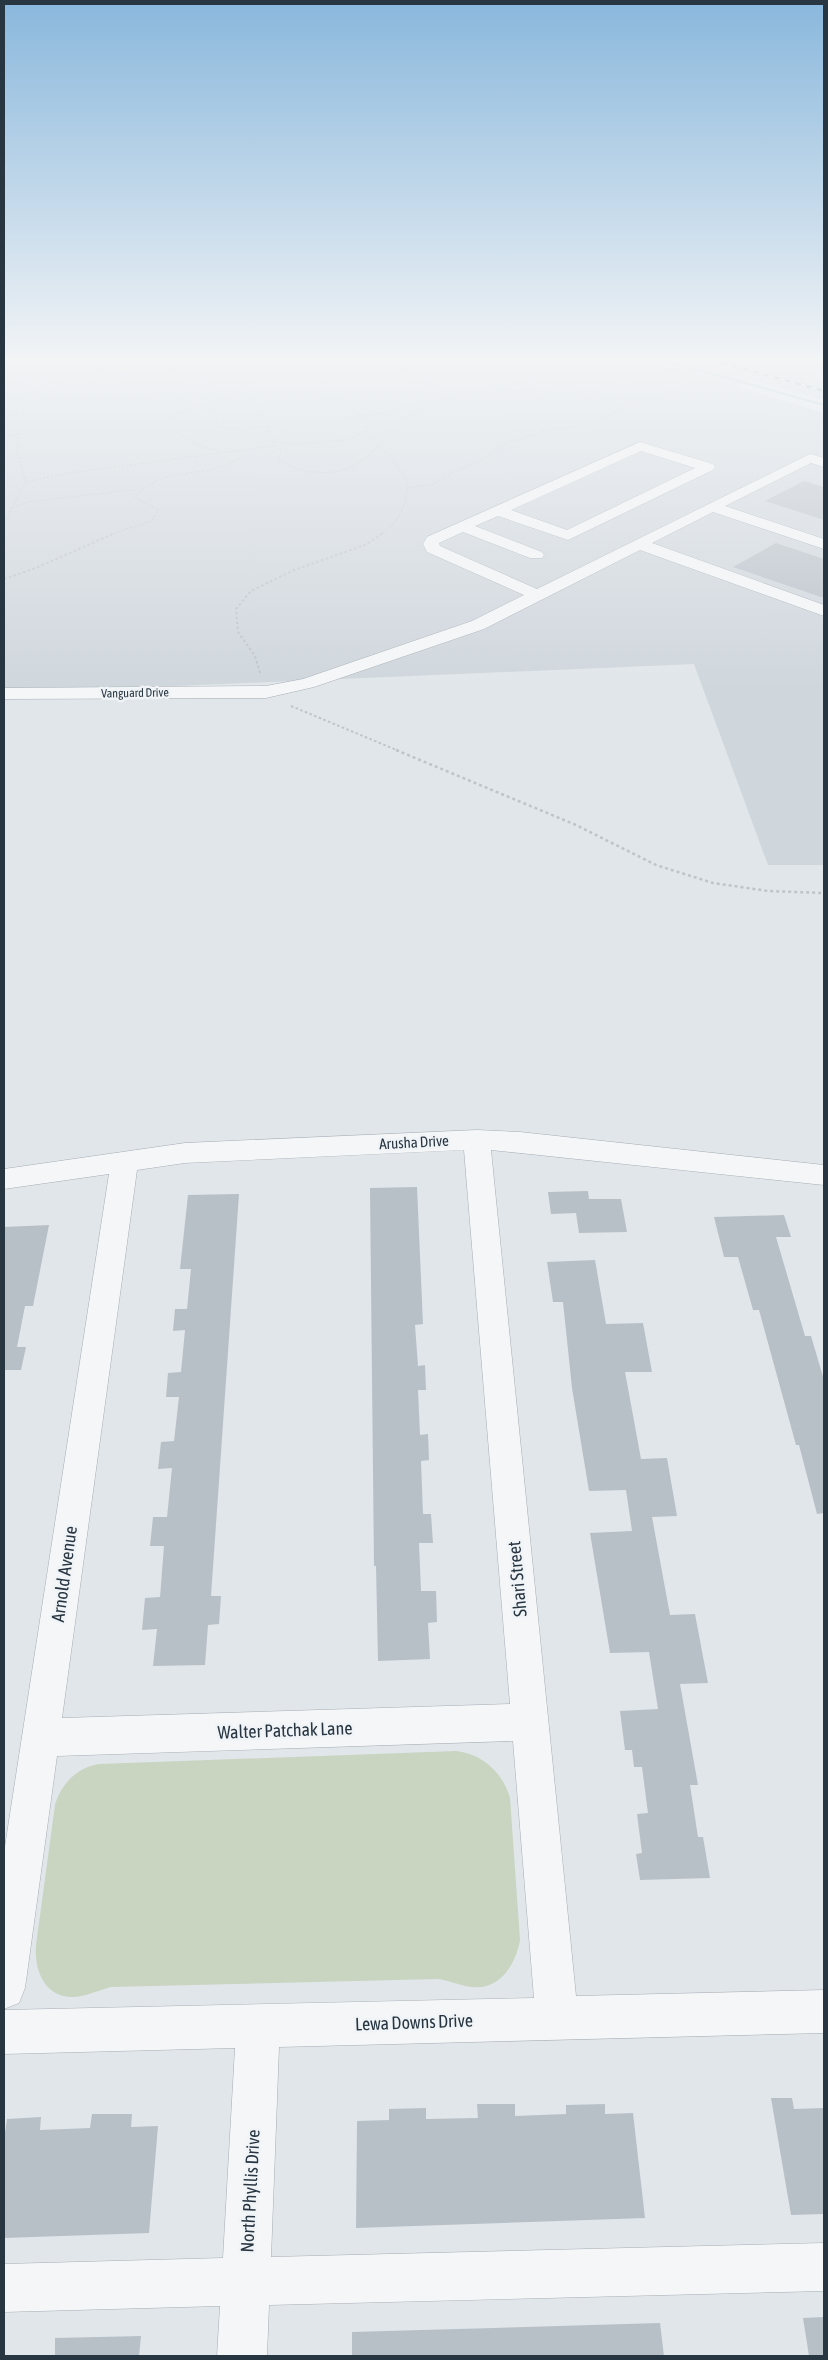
<svg xmlns="http://www.w3.org/2000/svg" width="828" height="2360" viewBox="0 0 828 2360" font-family="'Asap Condensed',sans-serif">
  <rect width="100%" height="100%" fill="#e1e6ea"/>
  <!-- built -->
  <polygon fill="#cfd6dc" points="4,361 824,361 824,400 750,380 736,386 824,413 824,865 768,865 694,664 175,686 4,688"/>
  <!-- green -->
  <path fill="#c9d4c1" d="M 456,1751 C 483,1754 503,1773 510,1798 L 520,1940 C 516,1964 500,1990 472,1987 C 460,1986 449,1980 437,1979 L 111,1987 C 99,1990 87,1996 74,1997 C 44,1998 34,1969 36,1945 L 55,1805 C 61,1784 77,1767 100,1764 Z"/>
  <!-- water -->
  <polygon fill="#9abbcb" points="664,361 670,361 824,404 824,406"/>
  <!-- building -->
  <g fill="#b8c0c7">
    <polygon points="804,481 824,487 824,520 765,501"/>
    <polygon points="776,543 824,559 824,598 733,567"/>
    <polygon points="417,1187 423,1324 415,1325 418,1366 425,1365 426,1390 418,1390 420,1435 428,1434 429,1460 421,1461 423,1514 431,1514 433,1543 419,1543 421,1591 436,1591 437,1622 428,1623 430,1659 378,1661 376,1566 374,1566 370,1188"/>
    <polygon points="588,1191 589,1199 621,1199 627,1232 579,1233 576,1213 551,1214 548,1192"/>
    <polygon points="239,1194 211,1596 221,1596 219,1624 208,1625 205,1665 153,1666 157,1629 142,1630 145,1598 160,1597 164,1546 150,1546 153,1517 167,1517 172,1468 158,1469 161,1442 174,1441 179,1397 166,1397 168,1373 181,1372 185,1330 173,1331 175,1309 187,1309 191,1269 180,1269 188,1195"/>
    <polygon points="784,1215 791,1237 776,1237 805,1336 811,1336 824,1380 824,1513 817,1514 799,1445 796,1445 759,1310 753,1310 738,1257 724,1257 714,1217"/>
    <polygon points="49,1225 33,1306 25,1306 17,1347 26,1347 21,1370 4,1370 4,1227"/>
    <polygon points="595,1260 606,1324 643,1323 652,1372 625,1372 641,1459 667,1458 677,1516 652,1517 670,1615 695,1614 708,1683 680,1684 698,1785 690,1785 698,1837 703,1837 710,1878 640,1880 636,1854 642,1853 637,1814 648,1813 642,1767 634,1767 632,1750 625,1750 620,1711 658,1709 649,1652 610,1653 590,1533 632,1531 626,1490 589,1491 572,1388 563,1302 553,1302 547,1262"/>
    <polygon points="771,2098 792,2098 794,2109 824,2108 824,2214 791,2215"/>
    <polygon points="477,2104 515,2104 515,2116 566,2114 566,2105 605,2104 605,2114 633,2113 645,2218 356,2228 357,2121 389,2120 389,2109 426,2108 426,2119 478,2118"/>
    <polygon points="92,2114 132,2114 131,2127 158,2126 149,2233 4,2238 4,2139 7,2119 41,2117 40,2130 90,2128"/>
    <polygon points="824,2317 824,2356 809,2356 803,2318"/>
    <polygon points="660,2323 664,2356 352,2356 352,2332"/>
    <polygon points="141,2336 139,2356 55,2356 55,2338"/>
  </g>
  <g fill="none" stroke-linecap="round" stroke-linejoin="round">
    <defs>
      <g id="minor">
        <path d="M 640,442 L 713,464 L 715,467 L 713,470 L 568,540 L 498,516 L 475,526 L 542,552 L 544,555 L 542,558 L 530,558 L 463,532 L 439,543 L 440,546 L 537,589 L 810,454 L 824,458 L 824,467 L 811,463 L 725,506 L 824,539 L 824,549 L 713,512 L 652,543 L 824,605 L 824,616 L 640,550 L 484,629 L 314,687 L 266,698 L 4,699 L 4,688 L 266,686 L 303,679 L 472,621 L 524,595 L 427,552 L 423,544 L 427,537 ZM 641,451 L 695,468 L 567,530 L 511,510 Z"/>
        <path d="M 477,1130 L 520,1132 L 824,1165 L 824,1185 L 491,1150 L 576,1996 L 824,1990 L 824,2033 L 279,2047 L 271,2257 L 824,2243 L 824,2291 L 269,2305 L 267,2356 L 217,2356 L 220,2306 L 4,2312 L 4,2264 L 223,2258 L 235,2048 L 4,2054 L 4,2010 L 534,1998 L 513,1741 L 57,1756 L 25,1988 L 19,2003 L 4,2009 L 4,1853 L 109,1174 L 4,1189 L 4,1169 L 185,1143 ZM 464,1150 L 510,1704 L 62,1718 L 137,1170 L 185,1163 Z"/>
      </g>
    </defs>
    <!-- minor casing -->
    <use href="#minor" stroke="#a6aeb4" stroke-width="1"/>
    <!-- path-far2 -->
    <g stroke="#bfc4c9" stroke-width="1" stroke-dasharray="2 2" stroke-linecap="butt">
      <polyline points="86,361 95,370 99,378 114,380 123,378 107,372 103,367 139,366"/>
      <path d="M 129,361 C 164,373 231,380 256,405 C 270,419 267,439 281,452 L 279,459 C 289,467 301,471 314,472 C 377,478 376,427 423,408 C 490,379 570,396 641,400 L 659,398 L 690,380 L 685,371 L 634,374 L 599,386 L 581,389 L 550,375 L 536,373 L 534,380 C 493,389 445,400 409,372 L 425,368 L 421,361"/>
      <polyline points="380,361 409,372"/>
      <polyline points="180,377 179,382 158,386 154,393 191,397 210,395 227,389 235,381 256,369 256,364 190,361"/>
      <polyline points="4,382 58,373 99,378"/>
      <polyline points="4,416 17,414"/>
      <polyline points="267,428 284,423 342,421 357,416 386,413 415,404 438,401"/>
      <path d="M 366,431 L 379,447 L 390,456 L 408,483 C 404,508 402,519 381,534"/>
      <polyline points="4,436 18,434"/>
      <path d="M 272,441 L 290,444 L 348,440 L 366,431 L 367,421 C 355,415 358,411 350,405 C 344,400 333,399 326,398 C 321,383 328,372 337,361"/>
      <polyline points="219,451 198,445 172,429 171,422 176,413 199,407 211,409 212,417 218,426 232,429 267,427"/>
      <polyline points="26,482 17,452 19,430 17,413 27,396 45,386 86,376"/>
      <polyline points="407,488 434,484 457,470 478,462 505,444 549,429 576,427 615,412 625,404 637,401"/>
      <polyline points="12,508 28,502 139,489"/>
      <polyline points="4,523 26,482 63,474 274,446"/>
      <path d="M 111,534 L 152,521 L 158,510 L 135,497 C 160,465 206,480 238,459 C 242,457 245,452 249,449"/>
    </g>
    <!-- path-far1 -->
    <g stroke="#bfc4c9" stroke-width="2" stroke-dasharray="2.5 2.5" stroke-linecap="butt">
      <polyline points="4,579 36,568 115,533"/>
      <polyline points="260,673 255,656 238,632 236,609 251,591 294,570 365,545 383,533"/>
      <polyline points="291,706 399,751"/>
    </g>
    <!-- path -->
    <polyline stroke="#bfc4c9" stroke-width="2.5" stroke-dasharray="3 3" stroke-linecap="butt" points="396,750 576,825 656,865 713,883 768,891 824,893"/>
    <!-- minor -->
    <use href="#minor" fill="#f4f6f8" fill-rule="evenodd"/>
    <defs>
      <polyline id="rail" points="716,361 824,391"/>
    </defs>
    <!-- rail casing -->
    <use href="#rail" stroke="#798894" stroke-width="2.5"/>
    <!-- rail -->
    <use href="#rail" stroke="#f0f4f7" stroke-width="2" stroke-dasharray="5.5" stroke-linecap="butt"/>
  </g>
  <!-- sky -->
  <linearGradient id="sky" x2="0" y2="1"><stop stop-color="#89b7dc"/><stop offset="0.52" stop-color="#f2f4f6"/><stop offset="1" stop-color="#f2f4f6" stop-opacity="0"/></linearGradient>
  <rect width="828" height="691" fill="url(#sky)"/>
  <g text-anchor="middle" dominant-baseline="central" stroke-width="5" stroke-linejoin="round" paint-order="stroke">
    <!-- far-street labels -->
    <g font-size="12" fill="#283642" stroke="#f0f4f7">
      <text transform="translate(135 693) rotate(-1)">Vanguard Drive</text>
    </g>
    <!-- street labels -->
    <g font-size="15" fill="#283642" stroke="#f0f4f7">
      <text transform="translate(414 1142) rotate(-3)">Arusha Drive</text>
    </g>
    <!-- near-street labels -->
    <g font-size="18" fill="#283642" stroke="#f0f4f7">
      <text transform="translate(64 1574) rotate(-82)">Arnold Avenue</text>
      <text transform="translate(517 1579) rotate(-95)">Shari Street</text>
      <text transform="translate(285 1730) rotate(-2)">Walter Patchak Lane</text>
      <text transform="translate(414 2022) rotate(-2)">Lewa Downs Drive</text>
      <text transform="translate(250 2191) rotate(-87)">North Phyllis Drive</text>
    </g>
  </g>
  <!-- border -->
  <rect width="828" height="2360" fill="none" stroke="#283642" stroke-width="10"/>
</svg>
